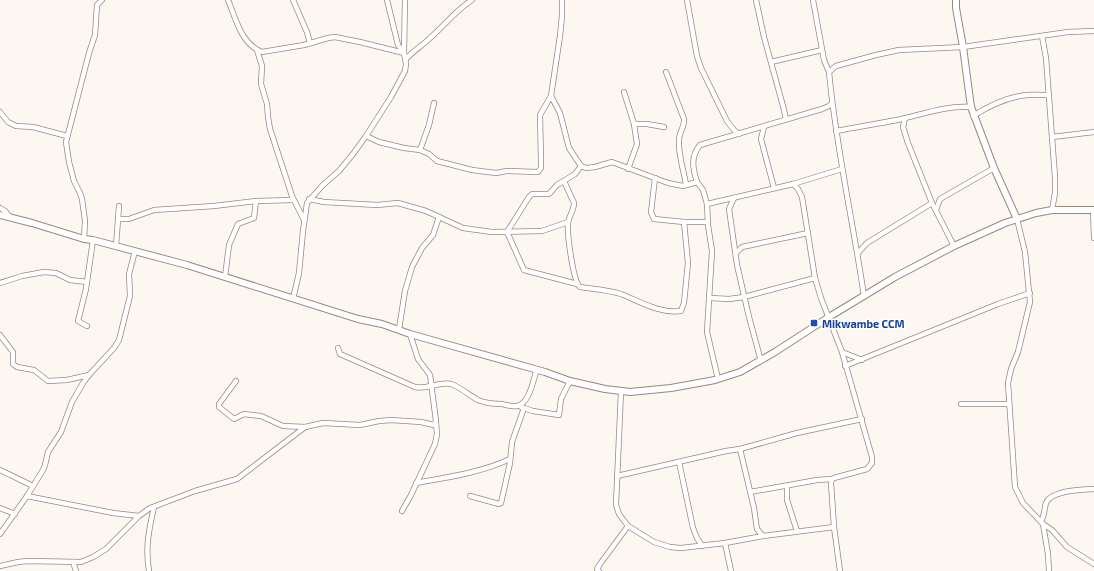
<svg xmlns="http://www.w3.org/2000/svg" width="1094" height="571" viewBox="0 0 1094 571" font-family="'Exo 2',sans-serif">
  <rect width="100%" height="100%" fill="#fdf7f2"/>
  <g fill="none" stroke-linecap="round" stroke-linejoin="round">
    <defs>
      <g id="street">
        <path d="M 228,0 C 236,19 241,44 262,52 L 304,45 L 328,38 L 335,37 L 360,42 L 404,53"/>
        <polyline points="293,0 307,32 310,43"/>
        <polyline points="387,0 398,45 404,53"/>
        <polyline points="562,0 562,16 560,36 551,96 560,113 569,148 581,166 586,168 595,167 612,162 668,183 683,186 697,182 703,190 707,204 708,225 712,251 707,332 718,379"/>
        <polyline points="687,0 697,56 701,68 727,121 734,130 739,134"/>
        <polyline points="756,0 764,37 783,106 786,119"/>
        <polyline points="813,0 824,60 829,72"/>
        <polyline points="1042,36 1046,58 1055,177 1055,193 1052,210"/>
        <polyline points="257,50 262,66 261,84 267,104 268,117 270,129 292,196 304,220"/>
        <path d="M 406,59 C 413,51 422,46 430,38 C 444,26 456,10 472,0"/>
        <polyline points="771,62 822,50"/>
        <path d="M 666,72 L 684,119 C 685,126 679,132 679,140 C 678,156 684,170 686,185"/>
        <polyline points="624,92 634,124 637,144 628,169"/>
        <polyline points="0,112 8,122 16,126 33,127 67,136"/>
        <path d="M 973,116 C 987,107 1003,99 1020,96 C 1029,94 1039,95 1048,95"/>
        <polyline points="905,118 903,127 908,143 932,203 954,246"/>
        <polyline points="634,124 647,124 664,127"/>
        <polyline points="764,127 761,139 774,188"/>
        <path d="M 836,131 C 856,127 877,124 897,120 C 921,115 946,105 971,107"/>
        <polyline points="366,136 379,142 404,148 420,150 429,154 437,161 472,170 496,173 507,171 538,172 541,168 541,161 540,115 551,96"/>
        <polyline points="1052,137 1094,132"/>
        <polyline points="420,150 429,125 434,103"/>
        <polyline points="655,178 651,212 654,219 684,222 708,222"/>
        <path d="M 564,181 L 574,203 C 574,211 568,217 568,224 C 567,234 573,281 580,287 C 593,289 608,290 621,294 C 639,301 660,314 681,311 L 684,303 L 688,263 L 684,222"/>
        <path d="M 697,182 C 693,169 690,157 700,145 L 822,109 L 829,106 L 832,103"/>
        <polyline points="793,184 798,189 802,197 815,278 821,298 842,352 872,457 872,463 867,469 834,478 832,479 831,483 834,527 840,571"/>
        <polyline points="734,198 729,209 737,265 749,317 761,361"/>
        <polyline points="309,199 324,202 377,205 398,203 426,211 463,228 492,232 542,231 568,222"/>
        <polyline points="707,204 793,184 842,169"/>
        <polyline points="0,208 5,211 11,218"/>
        <polyline points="936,210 940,199 994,168"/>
        <polyline points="1093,210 1094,238"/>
        <polyline points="118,219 129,219 154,210 214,206 256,201 293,200"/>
        <polyline points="1017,219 1025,252 1030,302 1018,352 1011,369 1008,383 1015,487 1023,503 1043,524 1048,554 1049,571"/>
        <polyline points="84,239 85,221 82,199 80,193 74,181 69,162 66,142 89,53 95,35 97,5 102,0"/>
        <polyline points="116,246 119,206"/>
        <polyline points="736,253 742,247 808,233"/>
        <polyline points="858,253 867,243 932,203"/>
        <polyline points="225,277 229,245 238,224 254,218 256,201"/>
        <polyline points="0,283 22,276 44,272 56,273 70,280 87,282"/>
        <polyline points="577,284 524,270 507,232 529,197 532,194 549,194 557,185 575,174 581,166"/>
        <path d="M 864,296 C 853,221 836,148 829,72 L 836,66 L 876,55 L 899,50 L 963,47 L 1068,32 L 1094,31"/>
        <polyline points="710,298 729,299 744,297 815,278"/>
        <polyline points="293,299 299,273 303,231 307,203 323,185 339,171 353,154 366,136 391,97 405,71 406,64 404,53 405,0"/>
        <polyline points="87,326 78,321 86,289 93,240"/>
        <polyline points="399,329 405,291 412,267 422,248 433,235 439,217"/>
        <polyline points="0,335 13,352 13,364 17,367 34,370 48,381 67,380 89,375"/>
        <path d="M 338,348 L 340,354 L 415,387 C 427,390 439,381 451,384 C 460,387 469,395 478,400 C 485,403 494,404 502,404 C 506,405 513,407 517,406 C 530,403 533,380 537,369"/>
        <polyline points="842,352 862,360"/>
        <polyline points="845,366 998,304 1030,293"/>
        <polyline points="236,381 219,404 219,407 234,419 244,414 261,416 283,426 305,427"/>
        <polyline points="621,391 616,505 619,514 628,526 654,542 670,547 681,548 725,543 763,536 834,527"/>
        <polyline points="961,404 1009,404"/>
        <polyline points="521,407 533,411 559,415 561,399 570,381"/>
        <polyline points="740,449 754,508 757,529 763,536"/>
        <polyline points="679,462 693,528 697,538 702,546"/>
        <polyline points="0,470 33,486"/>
        <polyline points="617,476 726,451 740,449 797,433 862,419"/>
        <path d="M 416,483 C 448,477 480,473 510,459"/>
        <polyline points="787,486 787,500 797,531"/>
        <polyline points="750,492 817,480 832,479"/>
        <polyline points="27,496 113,513 139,516"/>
        <polyline points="470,496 499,504 501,503 510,463 512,442 524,408"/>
        <polyline points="0,508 15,514"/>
        <polyline points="402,511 411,495 435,444 437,434 436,423"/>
        <path d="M 1041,521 C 1045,515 1044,509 1046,503 C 1051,490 1082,490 1094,489"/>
        <polyline points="1043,524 1052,530 1067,547 1094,564"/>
        <polyline points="0,534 27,496 43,470 45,465 48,452 61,432 72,402 83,383 89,375 114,348 119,340 130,296 129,274 135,251"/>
        <polyline points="725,543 731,571"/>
        <polyline points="73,562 76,571"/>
        <polyline points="0,566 18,562 28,561 81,562 93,557 106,549 139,516 150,508 195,491 237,479 305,427 323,423 360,425 379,421 391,420 421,422 434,425 436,421 430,375 418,359 410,334"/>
        <path d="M 149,571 C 145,547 149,530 154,507"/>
        <polyline points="599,571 597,569 600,564 628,526"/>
      </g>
      <g id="secondary">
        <polyline points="956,0 956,8 963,47 971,107 994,168 1017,219"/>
        <polyline points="0,215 32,223 84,239 93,240 187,265 358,319 382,324 410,334 545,372 570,381 605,389 630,392 671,388 715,380 740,372 775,352 829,317 895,277 954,246 1005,223 1036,213 1052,210 1094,210"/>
      </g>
    </defs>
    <!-- street casing -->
    <use href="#street" stroke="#97897e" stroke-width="6"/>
    <!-- secondary casing -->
    <use href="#secondary" stroke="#97897e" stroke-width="8"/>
    <!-- street -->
    <use href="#street" stroke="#fff" stroke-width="4.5"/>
    <!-- secondary -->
    <use href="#secondary" stroke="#fff" stroke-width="6"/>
  </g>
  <!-- markers -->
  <rect fill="#1a4fb4" stroke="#fff" stroke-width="1.5" x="810" y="319" width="8" height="8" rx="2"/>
  <g text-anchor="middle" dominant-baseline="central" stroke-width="3" stroke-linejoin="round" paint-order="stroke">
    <!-- transit labels -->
    <g font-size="11" font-weight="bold" fill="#164399" stroke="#fff" text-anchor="start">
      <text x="822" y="323">Mikwambe CCM</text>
    </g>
  </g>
</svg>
